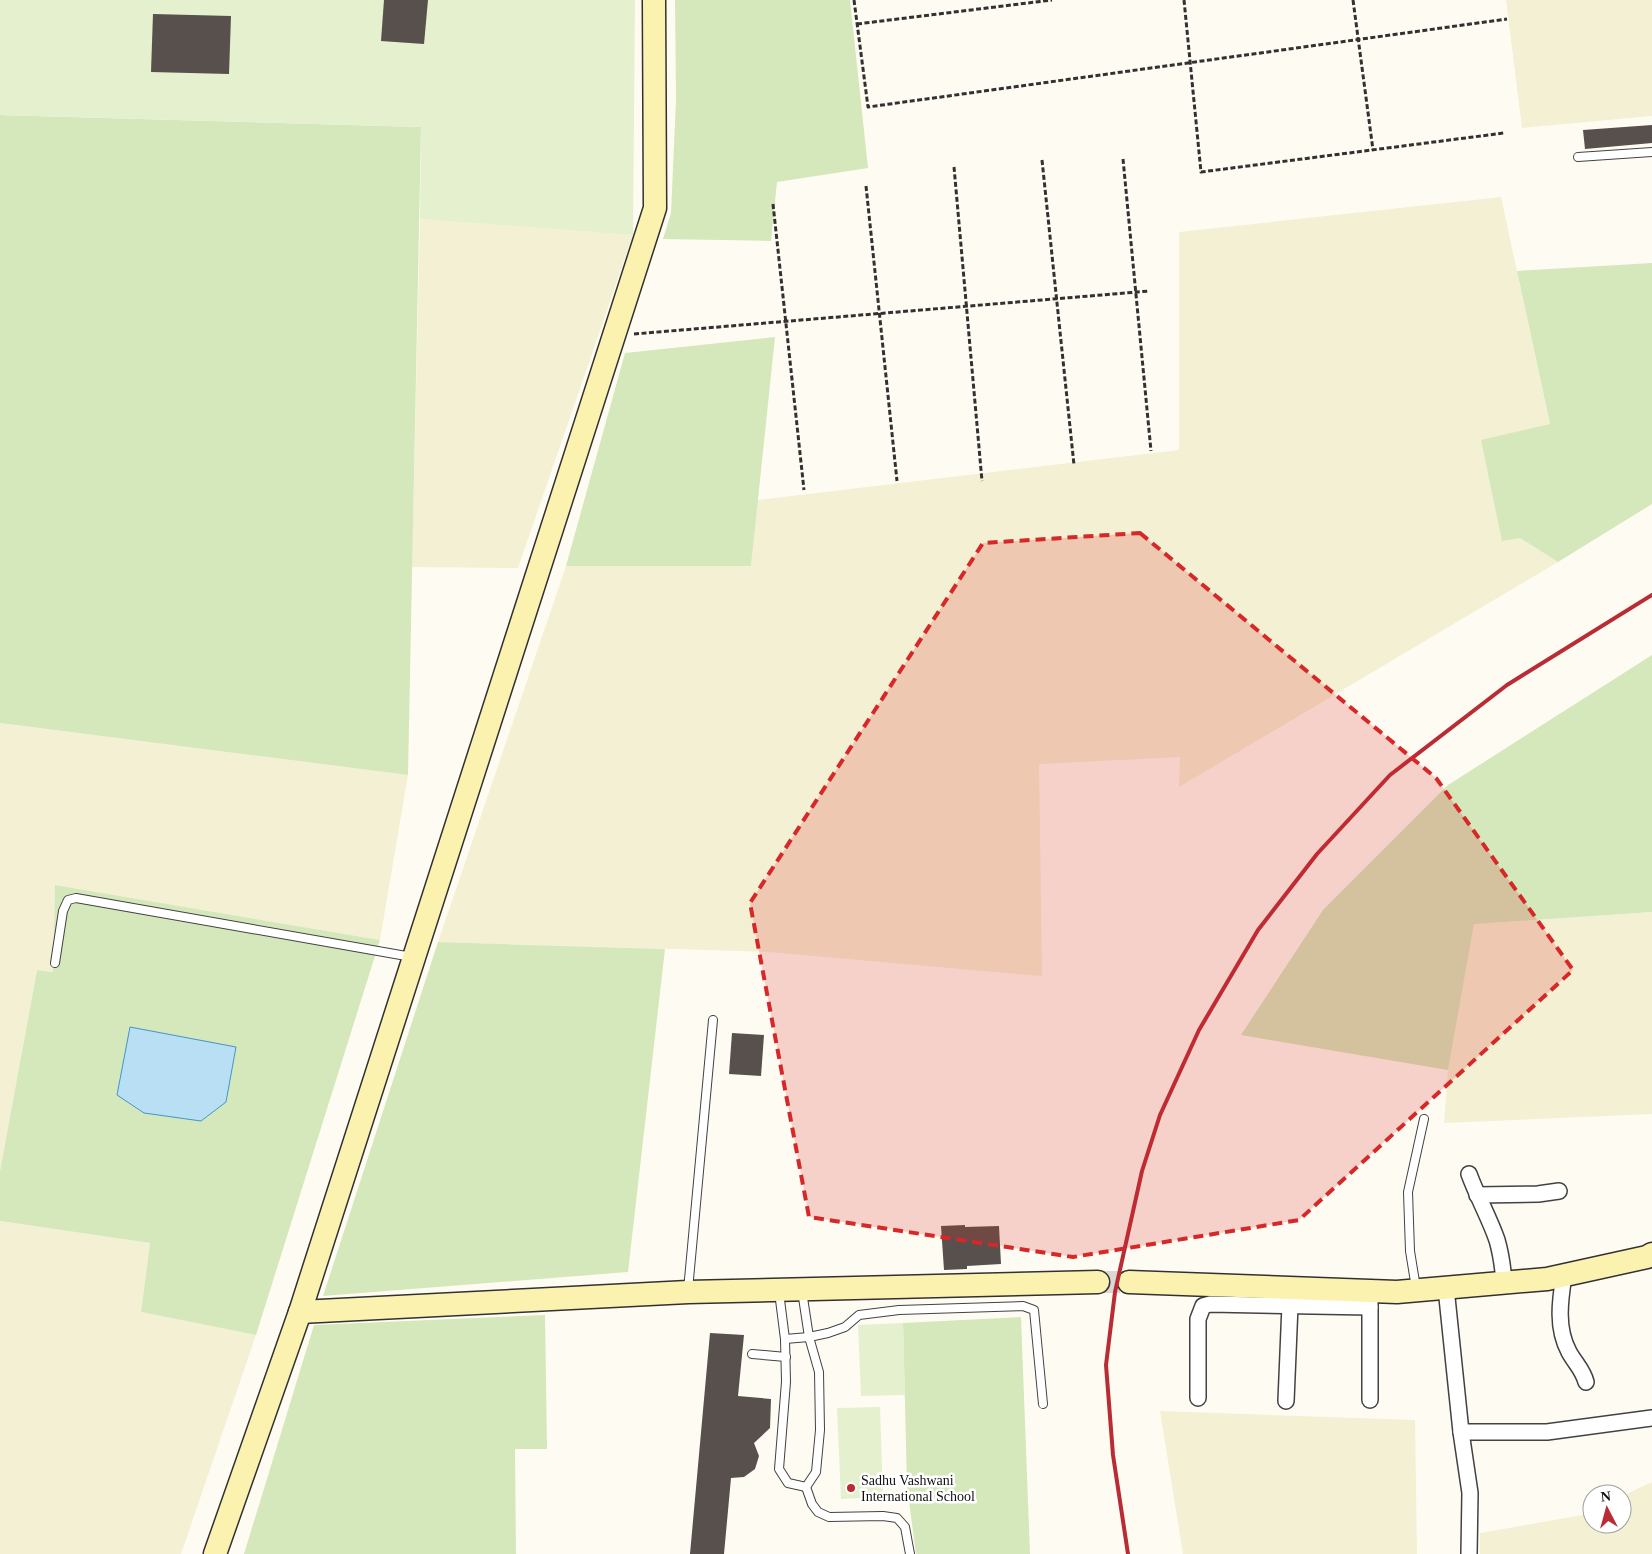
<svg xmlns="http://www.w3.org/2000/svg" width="1652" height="1554" viewBox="0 0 1652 1554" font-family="Georgia,serif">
  <rect width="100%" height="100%" fill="#fefcf2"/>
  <!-- farmland -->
  <g fill="#f4f0d3">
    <polygon points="1506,0 1652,0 1652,116 1522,128"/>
    <polygon points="1501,197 1550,425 1481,441 1520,538 1558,562 1179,787 1180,757 1039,764 1042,976 769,952 438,942 566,566 751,566 757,500 1179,450 1179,232"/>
    <polygon points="420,219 633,235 518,568 412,567"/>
    <polygon points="0,723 408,775 380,940 55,885 53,972 37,970 0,1171"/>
    <polygon points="1652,912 1652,1114 1444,1123 1448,1070 1474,924"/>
    <polygon points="0,1221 150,1243 141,1312 256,1335 181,1554 0,1554"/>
    <polygon points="1160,1411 1415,1420 1417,1554 1183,1554"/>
    <polygon points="1652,1482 1652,1554 1480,1554 1480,1533 1583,1515 1592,1510 1592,1524 1622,1524 1622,1496"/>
  </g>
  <!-- green -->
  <g fill="#d4e8bc">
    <polygon points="675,0 850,0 868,168 777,182 771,241 663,239 671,213 676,99"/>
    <polygon points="0,115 421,127 408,775 0,723"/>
    <polygon points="1652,263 1652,504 1558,562 1520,538 1502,541 1481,440 1550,424 1517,271"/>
    <polygon points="775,337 751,566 566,566 625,353"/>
    <polygon points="1652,655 1652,912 1474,924 1448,1070 1241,1035 1323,910 1448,785"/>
    <polygon points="55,885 380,940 256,1335 141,1312 150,1243 0,1221 0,1171 37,970 53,972"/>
    <polygon points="438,942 665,949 628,1272 323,1296"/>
    <polygon points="545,1315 547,1449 515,1449 516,1554 244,1554 314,1325"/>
    <polygon points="1021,1317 1030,1554 916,1554 907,1486 903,1323"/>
  </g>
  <!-- pitch -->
  <g fill="#e4f0ce">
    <polygon points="0,0 635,0 633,235 420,219 421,127 0,115"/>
    <polygon points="903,1323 905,1395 861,1396 858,1325"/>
    <polygon points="880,1407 883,1497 841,1499 837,1408"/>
  </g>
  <!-- water -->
  <polygon fill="#b9dff4" stroke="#4395c8" points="130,1027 236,1047 226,1102 201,1121 144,1113 117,1095"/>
  <!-- building -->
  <g fill="#57504c">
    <polygon points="384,0 428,0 424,44 381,41"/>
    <polygon points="153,14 231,16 229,74 151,72"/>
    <polygon points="1652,125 1652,143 1585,149 1583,130"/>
    <polygon points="732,1033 764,1035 761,1076 729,1074"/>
    <polygon points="965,1225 965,1227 999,1226 1001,1264 967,1266 967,1269 944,1270 941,1226"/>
    <polygon points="710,1333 744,1335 738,1396 771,1399 770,1428 754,1443 759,1456 755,1469 744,1477 731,1478 724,1554 690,1554"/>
  </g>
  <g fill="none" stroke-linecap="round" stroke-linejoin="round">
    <!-- secondary-tunnel -->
    <polyline stroke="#dad8d0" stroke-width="22" stroke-dasharray="22 11" stroke-linecap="butt" points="1098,1282 1129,1282"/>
    <defs>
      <g id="lane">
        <polyline points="1578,157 1652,152"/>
        <polyline points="55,963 63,911 68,900 76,898 412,957"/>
        <polyline points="1416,1288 1410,1251 1408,1192 1424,1119"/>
        <polyline points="688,1290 713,1020"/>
        <polyline points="779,1292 785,1339 786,1382 779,1469 788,1483 806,1487 816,1472 820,1430 819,1372 809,1337 802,1291"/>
        <polyline points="785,1339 809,1337 828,1333 845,1327 859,1315 899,1310 1023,1306 1034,1310 1043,1404"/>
        <polyline points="752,1354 786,1357"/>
        <polyline points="806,1487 812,1504 818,1512 829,1517 883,1516 897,1518 905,1527 910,1554"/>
      </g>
      <g id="street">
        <path d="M 1469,1174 C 1477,1196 1489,1217 1497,1240 C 1501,1254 1503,1268 1504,1283"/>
        <polyline points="1477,1195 1538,1194 1559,1191"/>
        <path d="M 1564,1275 C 1560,1301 1556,1328 1569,1352 C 1575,1363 1583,1370 1586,1382"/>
        <polyline points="1446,1288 1461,1432 1470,1493 1469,1554"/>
        <polyline points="1370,1297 1370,1400"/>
        <polyline points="1198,1398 1198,1319 1203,1306 1210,1304 1370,1307"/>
        <polyline points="1286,1401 1290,1305"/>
        <polyline points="1461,1432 1547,1432 1652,1418"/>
      </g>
      <g id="secondary">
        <polyline points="1129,1282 1397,1292 1547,1279 1647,1257 1652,1254"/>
        <polyline points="300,1312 688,1292 1098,1282"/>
        <polyline points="215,1554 300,1312 655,208 654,0"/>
      </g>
    </defs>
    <!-- lane casing -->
    <use href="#lane" stroke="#424242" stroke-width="10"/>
    <!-- street casing -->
    <use href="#street" stroke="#424242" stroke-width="18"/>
    <!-- secondary casing -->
    <use href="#secondary" stroke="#313131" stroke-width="25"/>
    <!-- path -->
    <g stroke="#313131" stroke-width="3" stroke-dasharray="5 2.5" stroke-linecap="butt">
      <polyline points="854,0 868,107 1507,19"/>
      <polyline points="1184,0 1201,172 1504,133"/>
      <polyline points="1353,0 1373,150"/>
      <polyline points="857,24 1052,0"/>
      <polyline points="1123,159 1151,451"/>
      <polyline points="1042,160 1074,465"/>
      <polyline points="954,167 982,481"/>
      <polyline points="866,186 897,481"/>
      <polyline points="773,204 804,490"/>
      <polyline points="634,334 1149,291"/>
    </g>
    <!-- lane -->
    <use href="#lane" stroke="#fff" stroke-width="8"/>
    <!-- street -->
    <use href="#street" stroke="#fff" stroke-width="15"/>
    <!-- secondary -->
    <use href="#secondary" stroke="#fbf2b0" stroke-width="22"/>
    <!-- rail -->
    <polyline stroke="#ba2c35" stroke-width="4" points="1128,1554 1113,1455 1106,1365 1115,1292 1142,1171 1160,1115 1199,1030 1258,930 1317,854 1390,775 1507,685 1652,595"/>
  </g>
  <!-- marked area -->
  <path fill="#d62828" fill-opacity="0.2" stroke="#d62828" stroke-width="4" stroke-dasharray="10 6" stroke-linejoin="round" d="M 1140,533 L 1436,778 L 1573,970 L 1299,1220 L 1073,1257 L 809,1217 L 750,903 L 983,543 Z"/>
  <!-- markers -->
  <circle fill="#ba2c35" stroke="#fff" stroke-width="2" cx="851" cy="1488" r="5"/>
  <g text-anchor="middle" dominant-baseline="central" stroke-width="5" stroke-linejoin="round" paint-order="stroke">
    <!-- poi labels -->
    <g font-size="14" fill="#0f0f0f" stroke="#fff" text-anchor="start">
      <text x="861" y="1480">Sadhu Vashwani<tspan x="861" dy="16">International School</tspan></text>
    </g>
  </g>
  <!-- north arrow -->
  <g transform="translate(1607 1509) rotate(354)"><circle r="24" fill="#ffffff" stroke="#9f9f9f"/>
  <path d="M0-4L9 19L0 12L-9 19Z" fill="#ba2c35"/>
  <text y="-8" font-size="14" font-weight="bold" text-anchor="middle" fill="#0f0f0f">N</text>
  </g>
</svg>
